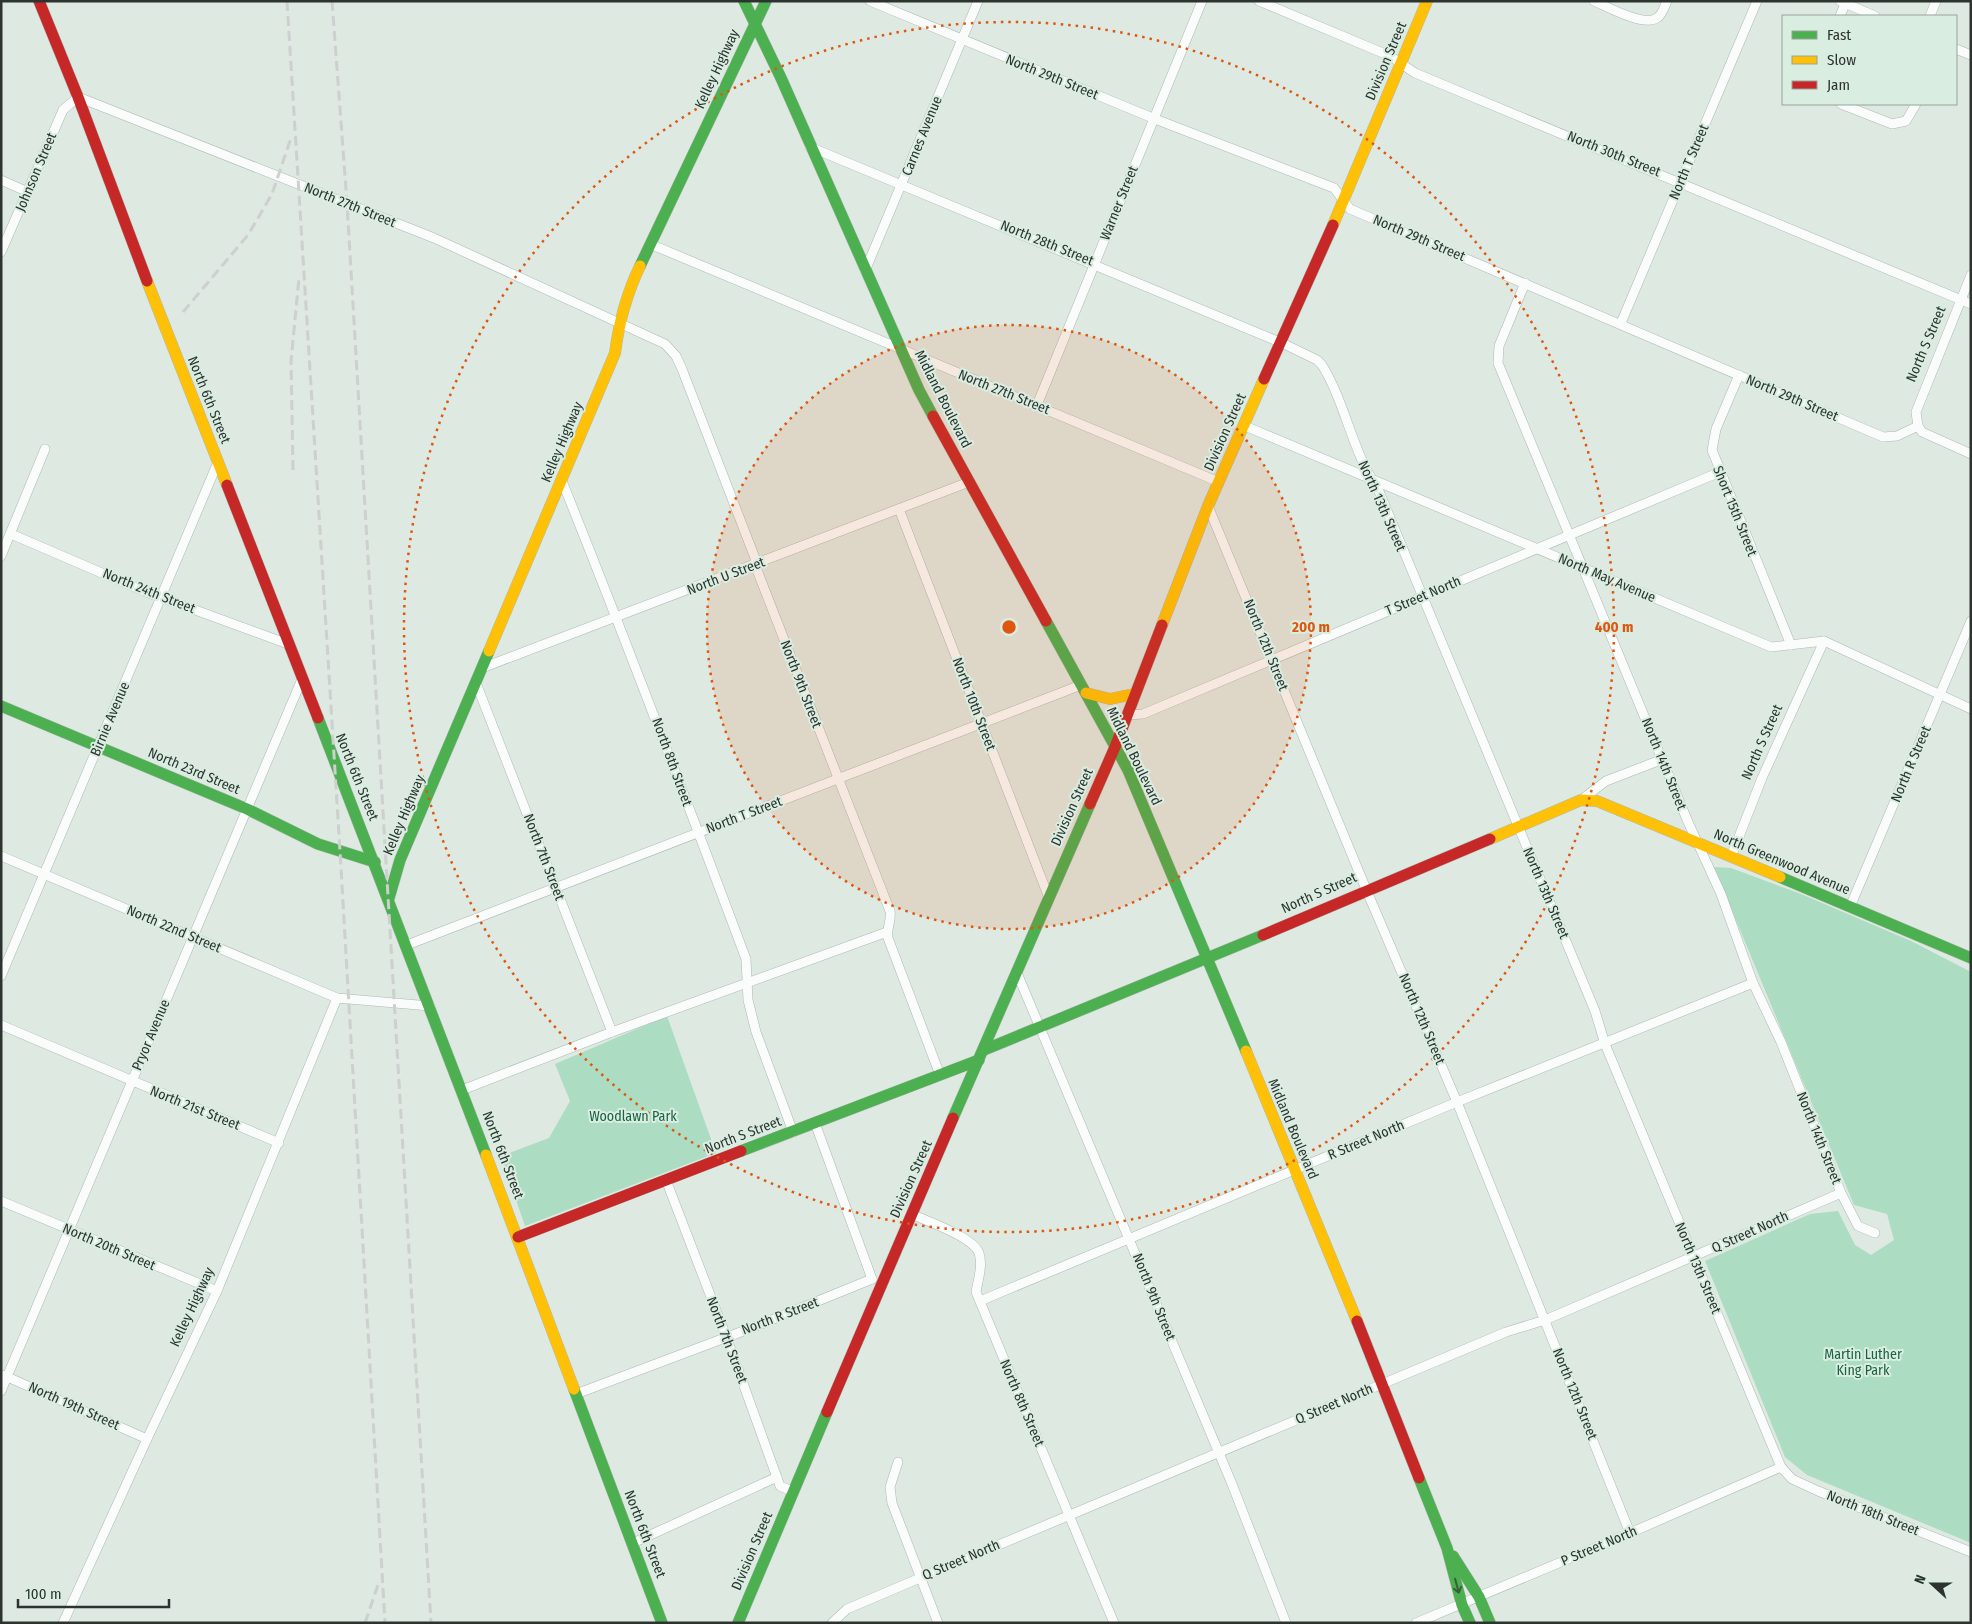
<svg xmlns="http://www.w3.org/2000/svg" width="1972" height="1624" viewBox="0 0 1972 1624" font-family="'Fira Sans Condensed',sans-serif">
  <rect width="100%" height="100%" fill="#dee9e2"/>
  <!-- green -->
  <g fill="#acdcc2">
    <polygon points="1714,867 1731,868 1801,894 1911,941 1971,972 1971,1543 1807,1475 1785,1457 1705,1261 1810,1214 1838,1211 1855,1245 1871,1255 1894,1240 1887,1214 1854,1205"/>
    <polygon points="667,1016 716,1153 525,1226 501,1156 549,1138 570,1101 555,1064"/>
  </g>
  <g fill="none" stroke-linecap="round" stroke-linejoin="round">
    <defs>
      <g id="street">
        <polyline points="870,1 1155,119 1334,188 1350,209 1883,437 1897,436 1918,426"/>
        <polyline points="1259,1 1390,56 1415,73 1971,304"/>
        <path d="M 1594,1 C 1608,7 1644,27 1657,18 C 1663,14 1664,7 1667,1"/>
        <polyline points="1840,1 1875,16"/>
        <polyline points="1840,16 1845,4"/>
        <polyline points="1930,16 1936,1"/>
        <polyline points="1956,49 1971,55"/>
        <polyline points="1841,104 1892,124 1906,121 1916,104"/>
        <path d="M 810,147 L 1282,343 L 1317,360 L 1322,365 C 1346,404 1352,452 1378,489 L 1595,1011 L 1605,1044 L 1781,1467 L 1792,1479 L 1818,1491 L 1971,1552"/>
        <polyline points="1,180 28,192"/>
        <polyline points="650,244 1219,482"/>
        <path d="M 1,252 L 63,110 L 78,97 L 434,238 L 665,344 L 676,356 L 682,369 L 755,558 L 757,570 L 890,911 C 892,921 886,928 888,938 L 940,1075"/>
        <polyline points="865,271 978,1"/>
        <polyline points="1971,275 1916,412 1918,426 1922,432 1971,454"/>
        <polyline points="1525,283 1499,346 1498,363 1688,822 1721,894 1753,983 1781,1042 1841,1193 1858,1226 1875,1233"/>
        <polyline points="1621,323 1757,1"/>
        <polyline points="1739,375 1716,429 1712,450 1791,645"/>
        <polyline points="1037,405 1202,1"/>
        <polyline points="1245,426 1771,647 1824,641 1971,709"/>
        <path d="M 562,481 C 626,640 686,799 746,959 L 748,1000 L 756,1032 L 793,1132"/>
        <polyline points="1208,506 1366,889 1457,1102 1630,1533"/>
        <polyline points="899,509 1049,898"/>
        <polyline points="11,534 146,592 288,644"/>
        <polyline points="1,556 45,449"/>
        <polyline points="482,668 969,482"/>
        <polyline points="476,683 612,1032"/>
        <polyline points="1126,715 1143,714 1720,472"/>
        <polyline points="1581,800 1606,781 1663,759"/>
        <polyline points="1,856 337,998 430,1006"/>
        <polyline points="1731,857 1762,778 1824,641"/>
        <polyline points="1850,907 1971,621"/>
        <polyline points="407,945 1081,685"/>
        <polyline points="1017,973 1232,1484 1286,1623"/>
        <polyline points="1,976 218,462"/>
        <polyline points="1,1025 279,1143"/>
        <polyline points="462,1090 612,1032 887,932"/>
        <polyline points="815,1123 872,1279"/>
        <polyline points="666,1180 726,1336 780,1486 794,1492"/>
        <polyline points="1,1201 217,1291"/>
        <path d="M 911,1214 C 927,1221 973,1237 979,1253 C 983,1265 978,1280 976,1292 L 1114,1623"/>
        <polyline points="980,1301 1457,1102 1753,983"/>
        <polyline points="3,1375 147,1439"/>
        <polyline points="1,1391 302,679"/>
        <polyline points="576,1394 754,1327 872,1279"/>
        <polyline points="898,1462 890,1487 892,1503 938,1623"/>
        <polyline points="633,1543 777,1477"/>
        <polyline points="63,1623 147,1439 217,1291 337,998"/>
        <polyline points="832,1623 847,1609 920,1578 1506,1332 1545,1320 1841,1193"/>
        <polyline points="1416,1623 1630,1533 1781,1467"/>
      </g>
      <g id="fast">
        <polyline points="744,1 781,78 919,390 933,416"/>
        <polyline points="640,266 766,1"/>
        <polyline points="1046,621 1128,770 1246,1051"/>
        <polyline points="1,706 247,809 318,844 375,862"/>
        <polyline points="318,718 486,1155"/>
        <polyline points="1780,877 1971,958"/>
        <polyline points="389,898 400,860 489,651"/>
        <polyline points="984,1050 1263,935"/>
        <polyline points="953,1118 1090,804"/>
        <polyline points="741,1151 979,1060"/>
        <polyline points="574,1389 662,1623"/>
        <polyline points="1419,1478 1447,1548 1462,1605 1470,1623"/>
        <polyline points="1453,1556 1479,1597 1490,1623"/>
        <polyline points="738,1623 827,1412"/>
      </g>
      <g id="slow">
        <polyline points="1333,225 1427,1"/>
        <polyline points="147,281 227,485"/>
        <polyline points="1162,625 1208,506 1264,379"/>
        <path d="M 489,651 L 615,353 C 619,322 626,295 640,266"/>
        <polyline points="1086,693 1110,699 1134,694"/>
        <polyline points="1490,839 1581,800 1597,801 1780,877"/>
        <polyline points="1246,1051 1357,1321"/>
        <polyline points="486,1155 574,1389"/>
      </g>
      <g id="jam">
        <polyline points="39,1 78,97 147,281"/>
        <polyline points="1264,379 1333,225"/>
        <polyline points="933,416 1046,621"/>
        <polyline points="227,485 318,718"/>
        <polyline points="1090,804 1115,747 1162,625"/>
        <polyline points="1263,935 1490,839"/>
        <polyline points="518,1237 741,1151"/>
        <polyline points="1357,1321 1419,1478"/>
        <polyline points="827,1412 953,1118"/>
      </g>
    </defs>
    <!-- street casing -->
    <use href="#street" stroke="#afb8b2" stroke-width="10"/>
    <!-- fast casing -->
    <use href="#fast" stroke="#afb8b2" stroke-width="12"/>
    <!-- slow casing -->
    <use href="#slow" stroke="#afb8b2" stroke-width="12"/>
    <!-- jam casing -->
    <use href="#jam" stroke="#afb8b2" stroke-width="12"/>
    <!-- street -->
    <use href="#street" stroke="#fafcfb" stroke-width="9"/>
    <!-- fast -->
    <use href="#fast" stroke="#4caf50" stroke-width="11"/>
    <!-- slow -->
    <use href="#slow" stroke="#ffc107" stroke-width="11"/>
    <!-- jam -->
    <use href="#jam" stroke="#c62828" stroke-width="11"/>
    <!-- rail -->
    <g stroke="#cdd0ce" stroke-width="3" stroke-dasharray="10 5" stroke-linecap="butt">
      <polyline points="287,1 340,851 385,1623"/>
      <polyline points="332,1 347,203 431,1623"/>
      <polyline points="183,312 248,235 272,194 291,138"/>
      <polyline points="293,470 291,361 299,278"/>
      <polyline points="365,1623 379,1582"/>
    </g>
  </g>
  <!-- one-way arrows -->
  <defs><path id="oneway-shaft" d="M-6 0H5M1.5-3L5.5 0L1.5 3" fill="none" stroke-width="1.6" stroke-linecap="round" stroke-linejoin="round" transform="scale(1.25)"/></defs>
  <use stroke="#385f3b" href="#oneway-shaft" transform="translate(1457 1586) rotate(75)"/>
  <!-- distance rings -->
  <circle cx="1009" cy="627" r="302" fill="#df570e" fill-opacity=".12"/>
  <g fill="none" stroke="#df570e" stroke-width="2.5" stroke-dasharray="2.5 5">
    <circle cx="1009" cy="627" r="302"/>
    <circle cx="1009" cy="627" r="605"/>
  </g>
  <g text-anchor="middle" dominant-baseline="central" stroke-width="4" stroke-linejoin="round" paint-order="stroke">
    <!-- street labels -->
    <g font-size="14" fill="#2d3430" stroke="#daede1">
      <text transform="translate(1386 61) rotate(-67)">Division Street</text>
      <text transform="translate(717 69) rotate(-65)">Kelley Highway</text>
      <text transform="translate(1052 77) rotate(22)">North 29th Street</text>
      <text transform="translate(922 136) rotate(-68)">Carnes Avenue</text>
      <text transform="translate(1614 154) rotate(22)">North 30th Street</text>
      <text transform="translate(1689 162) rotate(-67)">North T Street</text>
      <text transform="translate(36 172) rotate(-67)">Johnson Street</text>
      <text transform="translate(1119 203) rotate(-68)">Warner Street</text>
      <text transform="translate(350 205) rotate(22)">North 27th Street</text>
      <text transform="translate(1419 238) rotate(23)">North 29th Street</text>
      <text transform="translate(1047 243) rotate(22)">North 28th Street</text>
      <text transform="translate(1926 344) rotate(-67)">North S Street</text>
      <text transform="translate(1004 392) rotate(22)">North 27th Street</text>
      <text transform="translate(1792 398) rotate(23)">North 29th Street</text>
      <text transform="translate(943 399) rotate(63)">Midland Boulevard</text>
      <text transform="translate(209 400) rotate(68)">North 6th Street</text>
      <text transform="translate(1225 432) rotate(-66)">Division Street</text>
      <text transform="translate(562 442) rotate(-67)">Kelley Highway</text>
      <text transform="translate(1382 506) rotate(66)">North 13th Street</text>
      <text transform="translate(1735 511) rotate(68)">Short 15th Street</text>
      <text transform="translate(726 576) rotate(-21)">North U Street</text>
      <text transform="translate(1607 578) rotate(23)">North May Avenue</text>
      <text transform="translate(149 591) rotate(22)">North 24th Street</text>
      <text transform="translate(1423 596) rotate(-23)">T Street North</text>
      <text transform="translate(1266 645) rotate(68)">North 12th Street</text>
      <text transform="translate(801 684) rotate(69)">North 9th Street</text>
      <text transform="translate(974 704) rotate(69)">North 10th Street</text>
      <text transform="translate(110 719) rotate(-67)">Birnie Avenue</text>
      <text transform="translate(1762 742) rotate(-66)">North S Street</text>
      <text transform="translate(1134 756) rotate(64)">Midland Boulevard</text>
      <text transform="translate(672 762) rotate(70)">North 8th Street</text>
      <text transform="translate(1664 764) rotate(68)">North 14th Street</text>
      <text transform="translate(1911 764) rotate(-67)">North R Street</text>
      <text transform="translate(194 771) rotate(23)">North 23rd Street</text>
      <text transform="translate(357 777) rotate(68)">North 6th Street</text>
      <text transform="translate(1072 807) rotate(-66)">Division Street</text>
      <text transform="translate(404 815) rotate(-67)">Kelley Highway</text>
      <text transform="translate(744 815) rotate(-21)">North T Street</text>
      <text transform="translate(544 857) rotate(69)">North 7th Street</text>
      <text transform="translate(1782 862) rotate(23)">North Greenwood Avenue</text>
      <text transform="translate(1319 893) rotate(-24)">North S Street</text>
      <text transform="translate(1546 893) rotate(67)">North 13th Street</text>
      <text transform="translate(174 929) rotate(23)">North 22nd Street</text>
      <text transform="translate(1422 1019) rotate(67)">North 12th Street</text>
      <text transform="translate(151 1035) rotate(-67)">Pryor Avenue</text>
      <text transform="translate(195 1108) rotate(22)">North 21st Street</text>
      <text transform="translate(1293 1129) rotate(67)">Midland Boulevard</text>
      <text transform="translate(743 1135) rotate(-21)">North S Street</text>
      <text transform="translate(1819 1138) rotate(68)">North 14th Street</text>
      <text transform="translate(1366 1140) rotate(-23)">R Street North</text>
      <text transform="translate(503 1155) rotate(69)">North 6th Street</text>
      <text transform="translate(911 1179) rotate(-66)">Division Street</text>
      <text transform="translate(1750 1232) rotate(-24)">Q Street North</text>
      <text transform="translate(109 1247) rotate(23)">North 20th Street</text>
      <text transform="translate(1698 1268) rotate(67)">North 13th Street</text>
      <text transform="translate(1154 1297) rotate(68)">North 9th Street</text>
      <text transform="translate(192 1307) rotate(-65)">Kelley Highway</text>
      <text transform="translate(780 1316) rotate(-21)">North R Street</text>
      <text transform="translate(727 1340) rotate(69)">North 7th Street</text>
      <text transform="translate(1575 1394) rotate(68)">North 12th Street</text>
      <text transform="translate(1022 1403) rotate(67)">North 8th Street</text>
      <text transform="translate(1334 1404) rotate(-23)">Q Street North</text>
      <text transform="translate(74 1406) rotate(24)">North 19th Street</text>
      <text transform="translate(1873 1513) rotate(22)">North 18th Street</text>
      <text transform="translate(645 1534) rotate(69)">North 6th Street</text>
      <text transform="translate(1599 1546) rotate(-23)">P Street North</text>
      <text transform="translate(752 1551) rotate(-67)">Division Street</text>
      <text transform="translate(961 1560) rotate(-23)">Q Street North</text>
    </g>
    <!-- park labels -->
    <g font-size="14" fill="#1a6342" stroke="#daede1">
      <text x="633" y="1116">Woodlawn Park</text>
      <text x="1863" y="1354">Martin Luther<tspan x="1863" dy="16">King Park</tspan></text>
    </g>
  </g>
  <circle cx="1009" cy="627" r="8" fill="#df570e" stroke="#daede1" stroke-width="2.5"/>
  <g font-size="15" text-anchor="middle" font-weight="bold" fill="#df570e" stroke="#daede1" stroke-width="4" stroke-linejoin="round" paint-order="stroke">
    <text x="1311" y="632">200 m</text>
    <text x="1614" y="632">400 m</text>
  </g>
  <!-- border -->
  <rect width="1972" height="1624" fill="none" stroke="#2d3430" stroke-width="5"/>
  <!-- legend -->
  <rect x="1782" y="15" width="175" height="90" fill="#daede1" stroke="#95a39a"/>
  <rect x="1792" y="31" width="25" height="8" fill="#4caf50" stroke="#95a39a"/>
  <text x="1827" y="40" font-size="15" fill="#2d3430">Fast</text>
  <rect x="1792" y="56" width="25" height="8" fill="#ffc107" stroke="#95a39a"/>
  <text x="1827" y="65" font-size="15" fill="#2d3430">Slow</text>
  <rect x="1792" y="81" width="25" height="8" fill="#c62828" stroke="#95a39a"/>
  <text x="1827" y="90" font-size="15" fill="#2d3430">Jam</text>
  <!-- north arrow -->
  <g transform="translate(1932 1584) rotate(291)" stroke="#daede1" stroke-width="4" paint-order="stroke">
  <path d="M0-4L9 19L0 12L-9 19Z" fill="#2d3430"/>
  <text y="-8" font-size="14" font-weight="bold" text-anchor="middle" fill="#2d3430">N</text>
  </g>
  <!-- scale -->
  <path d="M18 1599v8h151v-8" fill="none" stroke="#2d3430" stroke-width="2.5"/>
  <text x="25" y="1599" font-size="15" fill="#2d3430" stroke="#daede1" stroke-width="4" paint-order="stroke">100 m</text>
</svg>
